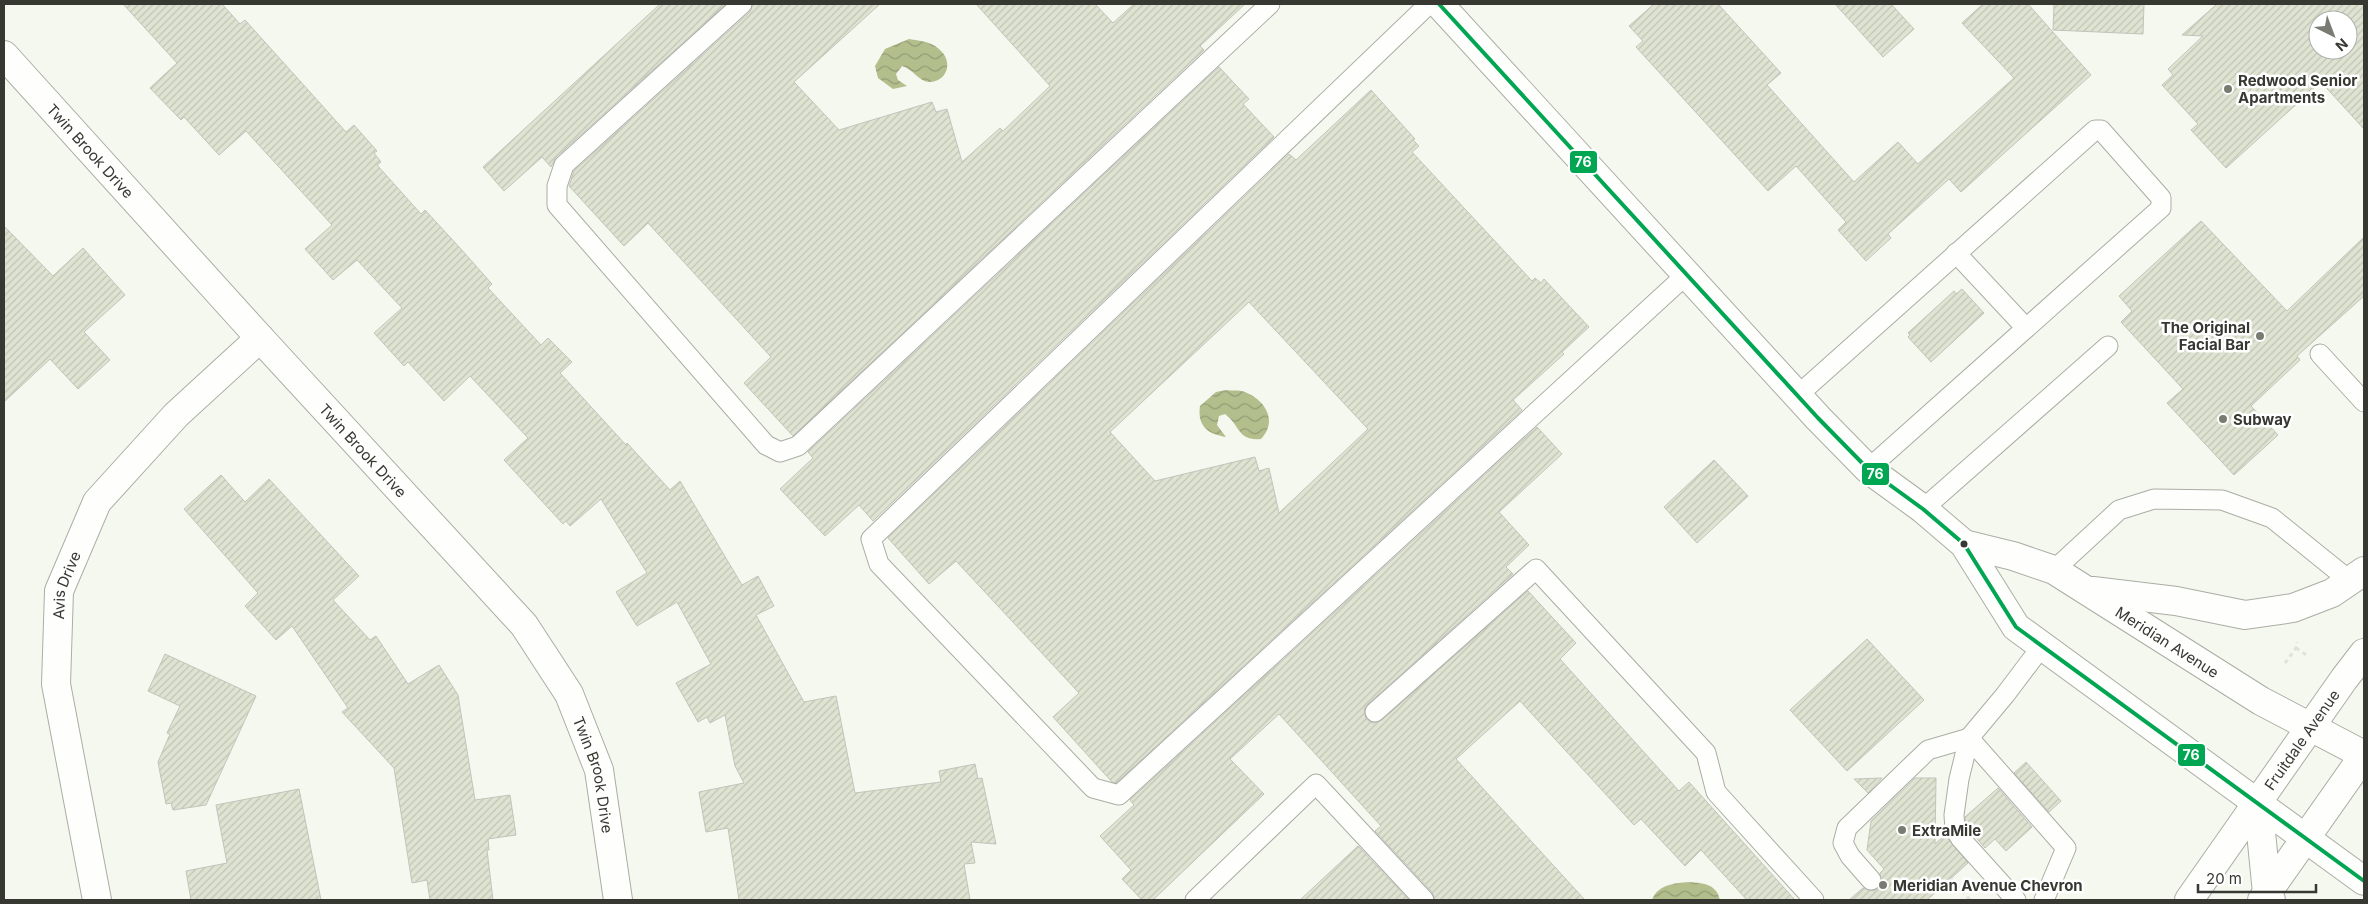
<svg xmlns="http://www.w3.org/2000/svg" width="2368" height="904" viewBox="0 0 2368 904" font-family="Inter,sans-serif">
  <defs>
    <pattern id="water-waves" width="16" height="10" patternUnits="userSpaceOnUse" patternTransform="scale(1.25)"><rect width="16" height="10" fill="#b2bf8d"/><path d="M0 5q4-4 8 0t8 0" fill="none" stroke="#929c74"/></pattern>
    <pattern id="building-hatch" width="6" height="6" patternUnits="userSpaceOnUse" patternTransform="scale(1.25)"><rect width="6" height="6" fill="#dfe4d2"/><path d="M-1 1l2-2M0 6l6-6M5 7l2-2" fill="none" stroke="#c0c4b5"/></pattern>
  </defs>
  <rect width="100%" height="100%" fill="#f5f8ee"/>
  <!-- water -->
  <g fill="url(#water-waves)">
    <path d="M 909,39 C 921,41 934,42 942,52 C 953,64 946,82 929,82 C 918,81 913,69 902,66 L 896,74 L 898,80 L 907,86 L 893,89 L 878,78 L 875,66 L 885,49 Z"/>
    <path d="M 1226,390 C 1231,391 1237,390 1242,391 C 1264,398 1279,420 1261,439 C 1237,441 1241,426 1225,414 L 1219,416 L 1217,425 L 1226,437 C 1208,434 1197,426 1200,406 L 1216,392 Z"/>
    <path d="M 1689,882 C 1704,883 1716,884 1720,900 L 1652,900 C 1657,885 1674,883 1689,882 Z"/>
  </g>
  <!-- building -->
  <g fill="url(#building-hatch)" stroke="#c2c4bc" fill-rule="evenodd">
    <polygon points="123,4 222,4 240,24 245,20 346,132 354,125 377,151 374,153 381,162 377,165 421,214 425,210 460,248 492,284 488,288 541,345 548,338 572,362 560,373 626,445 627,443 670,490 680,481 742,585 758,576 774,606 756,615 804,702 836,696 855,793 941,782 939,771 975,764 978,779 982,778 996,844 971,842 975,863 964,864 970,900 739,900 728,828 706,832 699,792 744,783 735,766 725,715 710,723 707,717 698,722 676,683 711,664 677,602 637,626 616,592 647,573 601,499 570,526 566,521 563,524 504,460 528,438 470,376 444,401 408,362 404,366 374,333 402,308 357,260 333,280 305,249 332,225 246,131 219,155 184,117 181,120 150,88 177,63"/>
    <polygon points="660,4 726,4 556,157 551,167 542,157 504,191 483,167"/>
    <polygon points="753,4 880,4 794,82 839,130 932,102 936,112 947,109 962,162 1000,128 1003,131 1050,86 976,4 1095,4 1113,23 1134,4 1245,4 1200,46 1204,50 793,436 744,383 771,357 648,223 624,246 569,186 574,171 750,12"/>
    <polygon points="1654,4 1718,4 1781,73 1767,85 1854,182 1898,142 1918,164 2014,78 1962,23 1983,4 2028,4 2091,75 1961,192 1949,179 1888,234 1891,238 1866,261 1838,230 1846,222 1796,166 1768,191 1636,47 1643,41 1629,26"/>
    <polygon points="1835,4 1891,4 1914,29 1883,57"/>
    <polygon points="2054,4 2144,4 2143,34 2053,30"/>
    <path d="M 2217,4 L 2364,4 L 2364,129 L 2321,82 L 2226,168 L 2191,130 L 2198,124 L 2162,85 L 2173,75 L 2168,69 L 2203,36 L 2182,35 ZM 2318,20 L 2348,20 L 2348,50 L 2318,50 Z"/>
    <polygon points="1219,67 1249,99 1243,104 1274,137 873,521 859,505 825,536 780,489 813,458 808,452"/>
    <path d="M 1371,90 L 1415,139 L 1413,140 L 1419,146 L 1412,152 L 1532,281 L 1535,278 L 1541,283 L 1544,279 L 1589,327 L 1562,352 L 1564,354 L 1513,400 L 1522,410 L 1116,783 L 1112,782 L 1053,717 L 1079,693 L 956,561 L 929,584 L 888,538 L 1289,154 L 1296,160 ZM 1249,302 L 1368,429 L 1279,513 L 1269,468 L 1259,471 L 1255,457 L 1155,481 L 1110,432 Z"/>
    <polygon points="2201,221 2287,311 2364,237 2364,296 2297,356 2300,360 2251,406 2278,435 2234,475 2167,403 2183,389 2121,322 2132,311 2119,296"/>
    <polygon points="4,226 53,276 83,248 125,295 84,332 110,360 78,389 50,359 4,402"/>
    <polygon points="1962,289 1984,313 1931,362 1908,337 1910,335 1908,333 1954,291 1956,294"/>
    <polygon points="1537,427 1562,454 1499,512 1529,545 1506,567 1513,574 1368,704 1364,709 1366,719 1372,723 1382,720 1528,591 1576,643 1560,659 1679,791 1689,782 1795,900 1747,900 1701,850 1685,866 1641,819 1634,825 1520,701 1456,759 1585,900 1435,900 1432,892 1375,831 1381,826 1279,714 1230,759 1264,794 1153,900 1142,900 1122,879 1131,870 1100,836 1134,805 1130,800"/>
    <polygon points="1714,460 1748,496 1697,543 1664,507"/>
    <polygon points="221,475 245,502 269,479 359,576 333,600 370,640 376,636 408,684 439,665 458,695 475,800 510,795 516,835 488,839 489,850 487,850 493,900 430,900 427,880 412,883 394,768 342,712 348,708 292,626 276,640 245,606 258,593 184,509"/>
    <polygon points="1867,639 1924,700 1847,771 1790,710"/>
    <polygon points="165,654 256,696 206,805 173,810 171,803 166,804 158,762 170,734 167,733 180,706 148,691"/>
    <polygon points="2026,762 2061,801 2049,812 2014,773"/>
    <polygon points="1882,778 1868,793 1854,779"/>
    <polygon points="1915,778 1936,778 1935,844 1945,835 1968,863 1927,900 1849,900 1863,888 1874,891 1881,884 1880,873 1884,869 1867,850 1871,821"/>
    <polygon points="1998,788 2032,827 2006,851 1995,839 1985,848 1966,826 1965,817"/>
    <polygon points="299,789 321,900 191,900 186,871 227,863 216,805"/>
    <polygon points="1358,846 1409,900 1300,900"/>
  </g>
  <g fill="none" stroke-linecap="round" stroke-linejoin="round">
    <defs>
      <g id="lane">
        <polyline points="742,4 564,165 557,186 557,205 766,445 780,452 798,446 1270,4"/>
        <polyline points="1429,4 871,539 879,564 1093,788 1119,795 1687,274"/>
        <polyline points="1956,253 2026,328"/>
        <polyline points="2320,354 2364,402"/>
        <polyline points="1798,395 2095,130 2101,130 2161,198 2161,208 1868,469"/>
        <polyline points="1923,509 2108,346"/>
        <polyline points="2054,570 2119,510 2154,499 2222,500 2272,518 2350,581"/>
        <polyline points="1375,712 1536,569 1706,753 1716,792 1814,900"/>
        <polyline points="1871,880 1850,856 1843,843 1847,828 1928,750 1969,738 2066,848 2044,900"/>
        <polyline points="1195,900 1316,784 1424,900"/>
        <polyline points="2016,900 1961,839 1955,829 1954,815 1959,779 1969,738 2005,695 2042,646"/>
      </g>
      <g id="street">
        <path id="s1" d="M 4,55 L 260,338 L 524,625 L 569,694 L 599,770 L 618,900"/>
        <polyline points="2258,802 2267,893 2271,900"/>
        <path id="s2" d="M 97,900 L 56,684 L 59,591 L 97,502 L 176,415 L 260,338"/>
      </g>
      <g id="secondary">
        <polyline points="1439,4 1818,418 1868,469 1923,509 1964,544 2016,627 2364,881"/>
        <path id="s3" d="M 1964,544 L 2013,556 L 2054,570 L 2261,701 L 2364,755"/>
        <polyline points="2093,591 2176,601 2245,615 2293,608 2332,593 2364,571"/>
        <path id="s4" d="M 2189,900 L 2344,679 L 2364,653"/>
        <polyline points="2262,900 2364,755"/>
      </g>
    </defs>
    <!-- lane casing -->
    <use href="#lane" stroke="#abada5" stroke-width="21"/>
    <!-- street casing -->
    <use href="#street" stroke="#abada5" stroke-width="30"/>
    <!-- secondary casing -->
    <use href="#secondary" stroke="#abada5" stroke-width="30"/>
    <!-- path -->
    <g stroke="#e0e1de" stroke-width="3" stroke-dasharray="4 4" stroke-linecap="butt">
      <polyline points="2296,648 2308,656"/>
      <polyline points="2285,663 2296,648 2297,642"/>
      <polyline points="1951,879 1970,900"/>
    </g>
    <!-- lane -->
    <use href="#lane" stroke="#fefefc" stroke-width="19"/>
    <!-- street -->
    <use href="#street" stroke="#fefefc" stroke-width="28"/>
    <!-- secondary -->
    <use href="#secondary" stroke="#fefefc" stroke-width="28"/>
    <defs>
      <polyline id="bus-1" points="1439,4 1818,418 1868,469 1923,509 1964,544 2016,627 2364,881"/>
    </defs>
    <!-- bus-1 casing -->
    <use href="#bus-1" stroke="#fff" stroke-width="8"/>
    <!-- bus-1 -->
    <use href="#bus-1" stroke="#00a651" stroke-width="4"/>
  </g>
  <!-- markers -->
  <g fill="#797b73" stroke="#fff" stroke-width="2">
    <circle cx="2228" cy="89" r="5"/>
    <circle cx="2260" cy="336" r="5"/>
    <circle cx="2223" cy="419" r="5"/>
    <circle cx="1902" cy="830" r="5"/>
    <circle cx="1883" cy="885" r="5"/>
  </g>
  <circle fill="#363831" stroke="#fff" stroke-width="2" cx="1964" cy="544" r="4.5"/>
  <g text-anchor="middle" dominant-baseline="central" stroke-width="5" stroke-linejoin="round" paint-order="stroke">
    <!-- poi labels -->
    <g font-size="15" font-weight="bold" fill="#363831" stroke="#fff" text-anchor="start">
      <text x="2238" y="80">Redwood Senior<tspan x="2238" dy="17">Apartments</tspan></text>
      <text x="2250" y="327" text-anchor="end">The Original<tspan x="2250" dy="17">Facial Bar</tspan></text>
      <text x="2233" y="419">Subway</text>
      <text x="1912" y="830">ExtraMile</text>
      <text x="1893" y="885">Meridian Avenue Chevron</text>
    </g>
    <!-- street labels -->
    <g font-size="15" fill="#363831" stroke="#fff">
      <text stroke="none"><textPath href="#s1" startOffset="129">Twin Brook Drive</textPath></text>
      <text stroke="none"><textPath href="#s1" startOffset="534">Twin Brook Drive</textPath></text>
      <text stroke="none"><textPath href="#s2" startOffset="320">Avis Drive</textPath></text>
      <text stroke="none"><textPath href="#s3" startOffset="228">Meridian Avenue</textPath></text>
      <text stroke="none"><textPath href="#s4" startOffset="196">Fruitdale Avenue</textPath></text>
      <text stroke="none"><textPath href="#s1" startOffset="939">Twin Brook Drive</textPath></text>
    </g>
  </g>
  <g stroke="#fff" stroke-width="2">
    <rect x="1569" y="150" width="29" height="24" rx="5" fill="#00a651"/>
    <rect x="1861" y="462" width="29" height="24" rx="5" fill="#00a651"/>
    <rect x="2177" y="743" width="29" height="24" rx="5" fill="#00a651"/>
  </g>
  <g font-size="14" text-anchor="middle" font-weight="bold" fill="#fff">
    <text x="1583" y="167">76</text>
    <text x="1875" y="479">76</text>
    <text x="2191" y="760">76</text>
  </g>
  <!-- border -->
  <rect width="2368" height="904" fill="none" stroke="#363831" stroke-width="10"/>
  <!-- north arrow -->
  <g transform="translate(2333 35) rotate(138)"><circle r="24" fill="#ffffff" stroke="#afafad"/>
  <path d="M0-4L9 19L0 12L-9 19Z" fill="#797b73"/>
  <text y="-8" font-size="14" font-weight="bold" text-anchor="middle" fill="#363831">N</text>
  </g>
  <!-- scale -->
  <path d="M2198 884v8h118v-8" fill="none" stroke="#363831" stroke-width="2.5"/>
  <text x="2206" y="884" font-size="15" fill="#363831" stroke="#ffffff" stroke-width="4" paint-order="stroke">20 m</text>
</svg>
